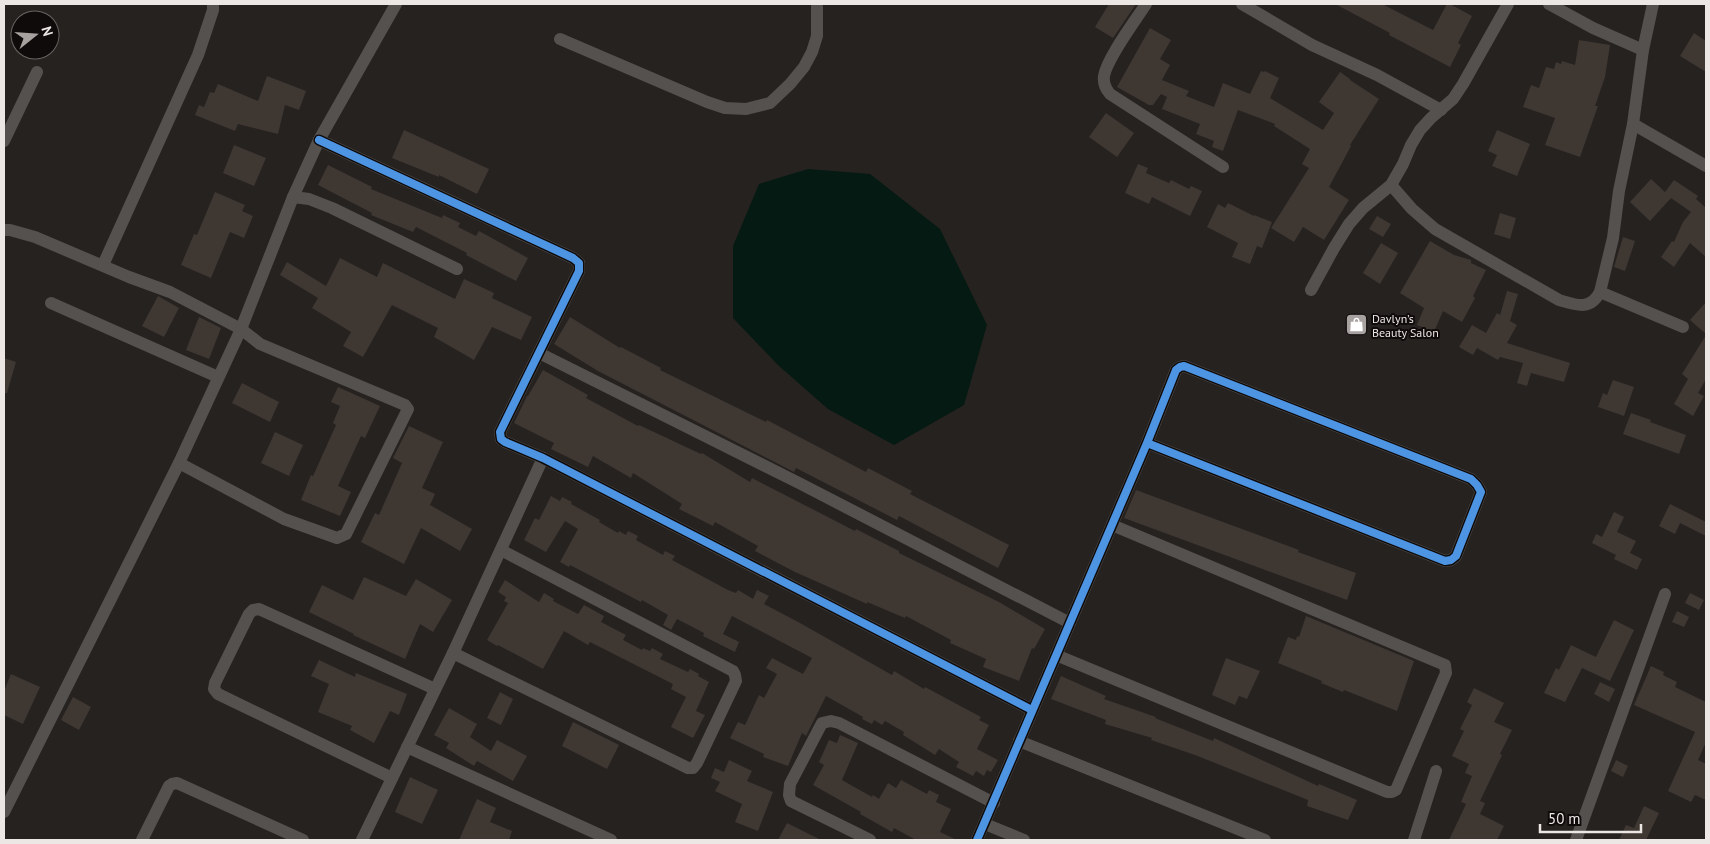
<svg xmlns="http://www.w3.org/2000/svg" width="1710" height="844" viewBox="0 0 1710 844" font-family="'PT Sans',sans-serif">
  <rect width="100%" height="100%" fill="#262220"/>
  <!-- water -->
  <polygon fill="#041a13" points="808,169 870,174 940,229 987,325 964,405 894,445 828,409 778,365 733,318 733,246 759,184"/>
  <!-- building -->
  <g fill="#3f3732">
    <polygon points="1109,4 1136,4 1113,38 1095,27"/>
    <polygon points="1335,4 1382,4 1433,30 1447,4 1450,4 1472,16 1458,43 1461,45 1450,67 1389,35 1390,33"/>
    <polygon points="1150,28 1171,40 1160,59 1170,65 1162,80 1189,91 1186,96 1214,107 1223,83 1250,94 1261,71 1264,72 1265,71 1279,78 1270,98 1323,130 1334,113 1319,102 1340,72 1350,79 1350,80 1379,99 1350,145 1351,146 1329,187 1349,200 1324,240 1303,227 1294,242 1271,228 1309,168 1302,164 1310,149 1274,126 1275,124 1238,110 1223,151 1212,147 1214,141 1196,134 1200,124 1162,109 1167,97 1161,94 1153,105 1149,105 1117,87"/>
    <polygon points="1694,33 1706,41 1706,72 1680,56"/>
    <polygon points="1579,40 1610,45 1605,77 1595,106 1598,106 1580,157 1545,145 1555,118 1523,107 1531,85 1539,88 1546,67 1554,69 1556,62 1561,64 1562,61 1575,65"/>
    <polygon points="267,76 306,91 299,110 285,105 278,134 238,124 235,131 195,115 199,105 204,107 210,92 214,93 218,84 258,101"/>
    <polygon points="1106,113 1134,133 1117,157 1089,137"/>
    <polygon points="404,130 489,169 477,194 439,175 439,177 392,158"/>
    <polygon points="1497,130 1530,144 1517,176 1492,166 1497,155 1488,151"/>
    <polygon points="234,145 266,158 254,186 223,173"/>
    <polygon points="1138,164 1148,168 1146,173 1169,183 1171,180 1189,189 1191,186 1202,191 1190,216 1152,197 1149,204 1125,193"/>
    <polygon points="328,165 372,187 371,189 442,218 443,215 460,223 458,227 476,236 479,231 528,258 516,281 466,255 467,253 416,227 413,232 371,215 372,213 318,185"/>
    <polygon points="1651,179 1665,192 1674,180 1698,196 1696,199 1706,208 1706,257 1690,243 1674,267 1661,257 1672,241 1674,242 1683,222 1691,212 1671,198 1650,221 1630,202"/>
    <polygon points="215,192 245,205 242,211 253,216 244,238 230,232 211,278 181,265 194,234 197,235"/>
    <polygon points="1228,203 1254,216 1254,215 1272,222 1262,248 1257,246 1250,264 1232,257 1238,243 1207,227 1218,204 1225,208"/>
    <polygon points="1500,213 1516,218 1510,239 1494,234"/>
    <polygon points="1377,216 1391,224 1383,237 1369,229"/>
    <polygon points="1623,237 1635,241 1625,271 1614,267"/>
    <polygon points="1430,241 1454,255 1471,260 1471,263 1486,270 1473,296 1475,298 1462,322 1443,311 1434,332 1417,325 1424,308 1400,293"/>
    <polygon points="1381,243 1398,253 1380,284 1363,273"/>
    <polygon points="340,258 377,277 383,263 455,299 464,279 494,293 492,298 532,317 521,340 492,327 474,360 434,337 438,328 392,305 363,357 343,346 351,332 312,308 318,298 280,275 287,262 326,286"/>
    <polygon points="1507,291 1518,294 1510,321 1517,325 1507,343 1570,363 1564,382 1531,373 1527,386 1517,383 1523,363 1500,357 1498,360 1477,348 1473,355 1459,347 1472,325 1486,333 1497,313 1500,315"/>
    <polygon points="158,296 179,308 164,337 142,326"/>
    <polygon points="1706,302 1706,334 1690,320"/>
    <polygon points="199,317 221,328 209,359 186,350"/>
    <polygon points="570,317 620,348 621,347 661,368 660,370 766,422 767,420 866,472 868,468 912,491 910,494 1009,545 998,568 899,516 897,520 796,468 794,472 598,371 554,344"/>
    <polygon points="1706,335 1706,379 1698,393 1704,396 1693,416 1674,404 1688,379 1682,374"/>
    <polygon points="4,358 16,362 7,393 4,393"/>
    <polygon points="543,370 588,395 586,398 638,426 639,425 701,454 702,453 750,482 752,478 855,531 856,529 899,551 899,553 999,602 1045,629 1034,649 1032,648 1019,681 983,667 986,659 950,643 951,640 906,616 905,618 867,602 867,604 795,572 755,551 758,546 715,522 713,526 679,509 682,504 633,473 631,478 593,456 588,467 551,449 554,443 514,423 527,396 528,396"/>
    <polygon points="1613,380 1634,387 1624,416 1598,407 1603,393 1607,395"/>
    <polygon points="242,383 279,402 270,422 232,403"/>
    <polygon points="338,387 380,406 365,438 361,436 338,486 351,492 340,516 301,500 311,475 313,476 336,425 333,423 340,406 331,402"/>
    <polygon points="1631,413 1651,420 1650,422 1686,435 1679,454 1623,434"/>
    <polygon points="409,426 443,442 422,488 435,494 430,505 472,529 460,551 421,528 404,564 361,542 375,513 379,515 402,463 393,458"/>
    <polygon points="275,432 303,445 289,476 261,463"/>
    <polygon points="1136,490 1299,550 1298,552 1356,573 1347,600 1124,518"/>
    <polygon points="551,496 560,501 562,497 572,502 571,504 600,520 599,522 618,533 619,531 626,535 628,531 638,536 636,540 663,555 665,551 675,556 672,560 728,590 736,593 738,590 753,599 757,590 769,596 764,604 800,623 892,675 894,671 924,689 925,687 981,717 979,720 989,725 977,749 998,760 991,772 987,770 984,776 976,771 973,776 956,767 959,762 939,749 935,755 903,735 904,732 885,721 882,725 874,720 872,724 862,719 863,717 826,696 806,736 802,733 788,766 763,757 764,754 730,738 738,722 745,725 759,695 764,698 777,674 766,668 772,658 803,674 812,658 732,616 723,634 739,642 735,652 703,636 704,633 677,619 671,630 663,625 668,615 642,600 641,602 570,565 569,567 560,562 578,529 565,521 546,552 524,540 535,518 539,520"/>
    <polygon points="1670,504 1706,522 1706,536 1680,523 1675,534 1659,526"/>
    <polygon points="1614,512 1624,517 1617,532 1636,541 1630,553 1642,559 1637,570 1614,559 1616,555 1592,543 1596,534 1602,537"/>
    <polygon points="364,577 406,596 416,579 452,600 433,632 420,624 405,659 353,635 354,634 309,612 322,585 353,600"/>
    <polygon points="505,580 539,602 544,593 554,599 553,601 578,614 584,605 604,616 601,622 626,635 623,640 642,650 643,648 650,651 652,648 663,654 660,659 688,672 690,669 699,674 698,676 709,682 696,711 705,715 693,738 671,727 686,697 671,689 673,684 590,642 588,645 564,631 543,669 498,645 497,646 487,640 508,603 504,601 506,597 498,592"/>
    <polygon points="1690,593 1704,600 1699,610 1685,603"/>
    <polygon points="1677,611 1689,617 1684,627 1672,622"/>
    <polygon points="1306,616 1414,661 1397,711 1344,690 1343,692 1321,683 1322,681 1278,663 1288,637 1296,640 1297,636 1299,637"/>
    <polygon points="1614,620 1634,630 1610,681 1582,668 1565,702 1544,693 1556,668 1559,670 1571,645 1596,657"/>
    <polygon points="1226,658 1260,671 1247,699 1239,696 1235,705 1212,695"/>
    <polygon points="319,660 355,677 356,673 407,694 399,715 390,711 374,743 350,730 352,726 318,712 329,684 311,676"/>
    <polygon points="1651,666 1664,672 1663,675 1677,682 1675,687 1706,702 1706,742 1698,760 1706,764 1706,800 1695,795 1691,802 1668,791 1695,732 1634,705"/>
    <polygon points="11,674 40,687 23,724 4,715 4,691"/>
    <polygon points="1061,676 1106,696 1104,699 1156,717 1155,718 1213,741 1214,738 1318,786 1319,784 1357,800 1348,820 1307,806 1308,800 1195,755 1151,740 1152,738 1105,724 1106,720 1051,699"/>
    <polygon points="1600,682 1615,689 1609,702 1594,694"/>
    <polygon points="1474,688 1504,703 1494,722 1512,730 1500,754 1502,755 1480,801 1485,803 1480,814 1504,826 1497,840 1449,840 1466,804 1461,802 1472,776 1465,773 1469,764 1452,756 1464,731 1460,729 1472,705 1467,702"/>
    <polygon points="500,692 513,699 501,725 487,718"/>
    <polygon points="73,697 91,707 79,730 61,720"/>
    <polygon points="449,708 477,724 470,737 491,751 497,740 527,756 513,781 477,761 474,766 446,748 449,743 434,735"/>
    <polygon points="573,722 619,745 607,769 562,746"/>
    <polygon points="840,735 858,743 842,780 872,797 873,795 879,799 888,783 896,788 901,780 927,794 929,790 939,795 936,802 951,809 940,832 957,840 916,840 894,828 892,832 860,814 861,812 813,785 824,765 819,762 829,740 837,743"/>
    <polygon points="729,760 752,771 747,781 773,792 758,831 735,822 742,804 715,791 720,782 711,778 715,768 724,772"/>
    <polygon points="1616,760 1628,766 1623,777 1611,771"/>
    <polygon points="410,777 438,790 422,824 395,812"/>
    <polygon points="477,799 496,808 490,822 512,831 509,840 459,840"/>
    <polygon points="1644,806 1659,813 1646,840 1619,840 1626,825 1634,828"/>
    <polygon points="787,823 821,840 778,840"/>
  </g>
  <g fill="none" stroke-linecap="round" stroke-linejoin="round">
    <!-- minor -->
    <g stroke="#54514f" stroke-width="12">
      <path d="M 1146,4 C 1135,21 1107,58 1104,76 C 1103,83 1105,88 1110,94 L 1223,167"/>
      <polyline points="1242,4 1312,45 1377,75 1441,110"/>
      <polyline points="1549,4 1593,28 1643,50"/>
      <polyline points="560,39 707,102 725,108 746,109 770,103 790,84 804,67 812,52 817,36 817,7"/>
      <polyline points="1633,124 1706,166"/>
      <polyline points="319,140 573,258 579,263 579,271 500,432 501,439 505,442 543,458 1032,710"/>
      <polyline points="4,141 37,72"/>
      <path d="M 1391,185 L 1412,209 L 1435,229 L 1559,300 C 1576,305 1590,311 1600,292 L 1613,238 L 1619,191 L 1633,124 L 1643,50 L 1653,4"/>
      <polyline points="293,197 309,199 332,208 457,269"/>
      <polyline points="4,230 10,230 35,237 129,277 170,292 241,329 260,344 405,405 408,409 346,534 337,538 284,519 179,463"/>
      <polyline points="103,265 198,55 213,10 213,4"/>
      <polyline points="1311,290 1334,248 1349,224 1363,208 1391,185 1403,164 1411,145 1420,130 1431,118 1453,99 1463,84 1508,4"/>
      <polyline points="1600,292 1683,327"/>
      <polyline points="51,303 218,377"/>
      <polyline points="539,353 799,483 1070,623"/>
      <polyline points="453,653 688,768 693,768 697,763 736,681 735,675 733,671 501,550"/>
      <polyline points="1056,655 1387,792 1392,792 1396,790 1446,673 1445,665 1112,525"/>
      <polyline points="1019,741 1265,840"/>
      <polyline points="407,747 611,840"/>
      <polyline points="392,778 218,694 214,689 215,683 249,614 253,610 259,609 435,689"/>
      <polyline points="4,812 179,463 241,329 293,197 319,140 396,4"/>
      <polyline points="985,824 1024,840"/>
      <polyline points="142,840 169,786 172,784 177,783 303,840"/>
      <polyline points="362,840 453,653 543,458"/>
      <polyline points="870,840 791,801 789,795 790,784 822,723 831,721 839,723 994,803"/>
      <polyline points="977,840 1147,443 1176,370 1180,367 1184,366 1471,479 1477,485 1481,492 1456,556 1451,560 1445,561 1147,443"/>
      <polyline points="1414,840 1436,771"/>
      <polyline points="1576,840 1665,594"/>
    </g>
    <defs>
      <g id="cycleway">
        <polyline points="319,140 573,258 579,263 579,271 500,432 501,439 505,442 543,458 1032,710"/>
        <polyline points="977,840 1147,443 1176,370 1180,367 1184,366 1471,479 1477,485 1481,492 1456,556 1451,560 1445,561 1147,443"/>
      </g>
    </defs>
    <!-- cycleway casing -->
    <use href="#cycleway" stroke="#0f0b0a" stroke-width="11"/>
    <!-- cycleway -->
    <use href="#cycleway" stroke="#4d94e3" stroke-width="8"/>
  </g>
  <!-- icons -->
  <defs>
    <symbol id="shop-square" viewBox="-11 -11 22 22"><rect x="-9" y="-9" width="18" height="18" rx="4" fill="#a7a19f" stroke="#0f0b0a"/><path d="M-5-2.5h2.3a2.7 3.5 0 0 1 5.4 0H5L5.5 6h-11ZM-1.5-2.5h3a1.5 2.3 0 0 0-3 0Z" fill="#fff"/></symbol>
  </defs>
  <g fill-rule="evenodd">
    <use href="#shop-square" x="1344" y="312" width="25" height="25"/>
  </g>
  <g text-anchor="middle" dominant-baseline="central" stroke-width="4" stroke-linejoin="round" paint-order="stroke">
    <!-- poi labels -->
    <g font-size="12" fill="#ece6e4" stroke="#0f0b0a" text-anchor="start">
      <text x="1372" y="318">Davlyn’s<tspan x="1372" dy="14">Beauty Salon</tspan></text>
    </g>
  </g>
  <!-- border -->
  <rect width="1710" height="844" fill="none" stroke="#ece6e4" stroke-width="10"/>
  <!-- north arrow -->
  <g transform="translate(35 35) rotate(73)"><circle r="24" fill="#0f0b0a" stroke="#676361"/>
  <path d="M0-4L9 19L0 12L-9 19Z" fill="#a7a19f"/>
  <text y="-8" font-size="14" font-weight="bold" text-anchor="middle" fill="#ece6e4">N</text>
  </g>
  <!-- scale -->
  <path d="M1540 824v8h101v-8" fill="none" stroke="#ece6e4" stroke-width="2.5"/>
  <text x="1548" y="824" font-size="15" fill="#ece6e4" stroke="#0f0b0a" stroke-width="4" paint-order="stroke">50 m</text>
</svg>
